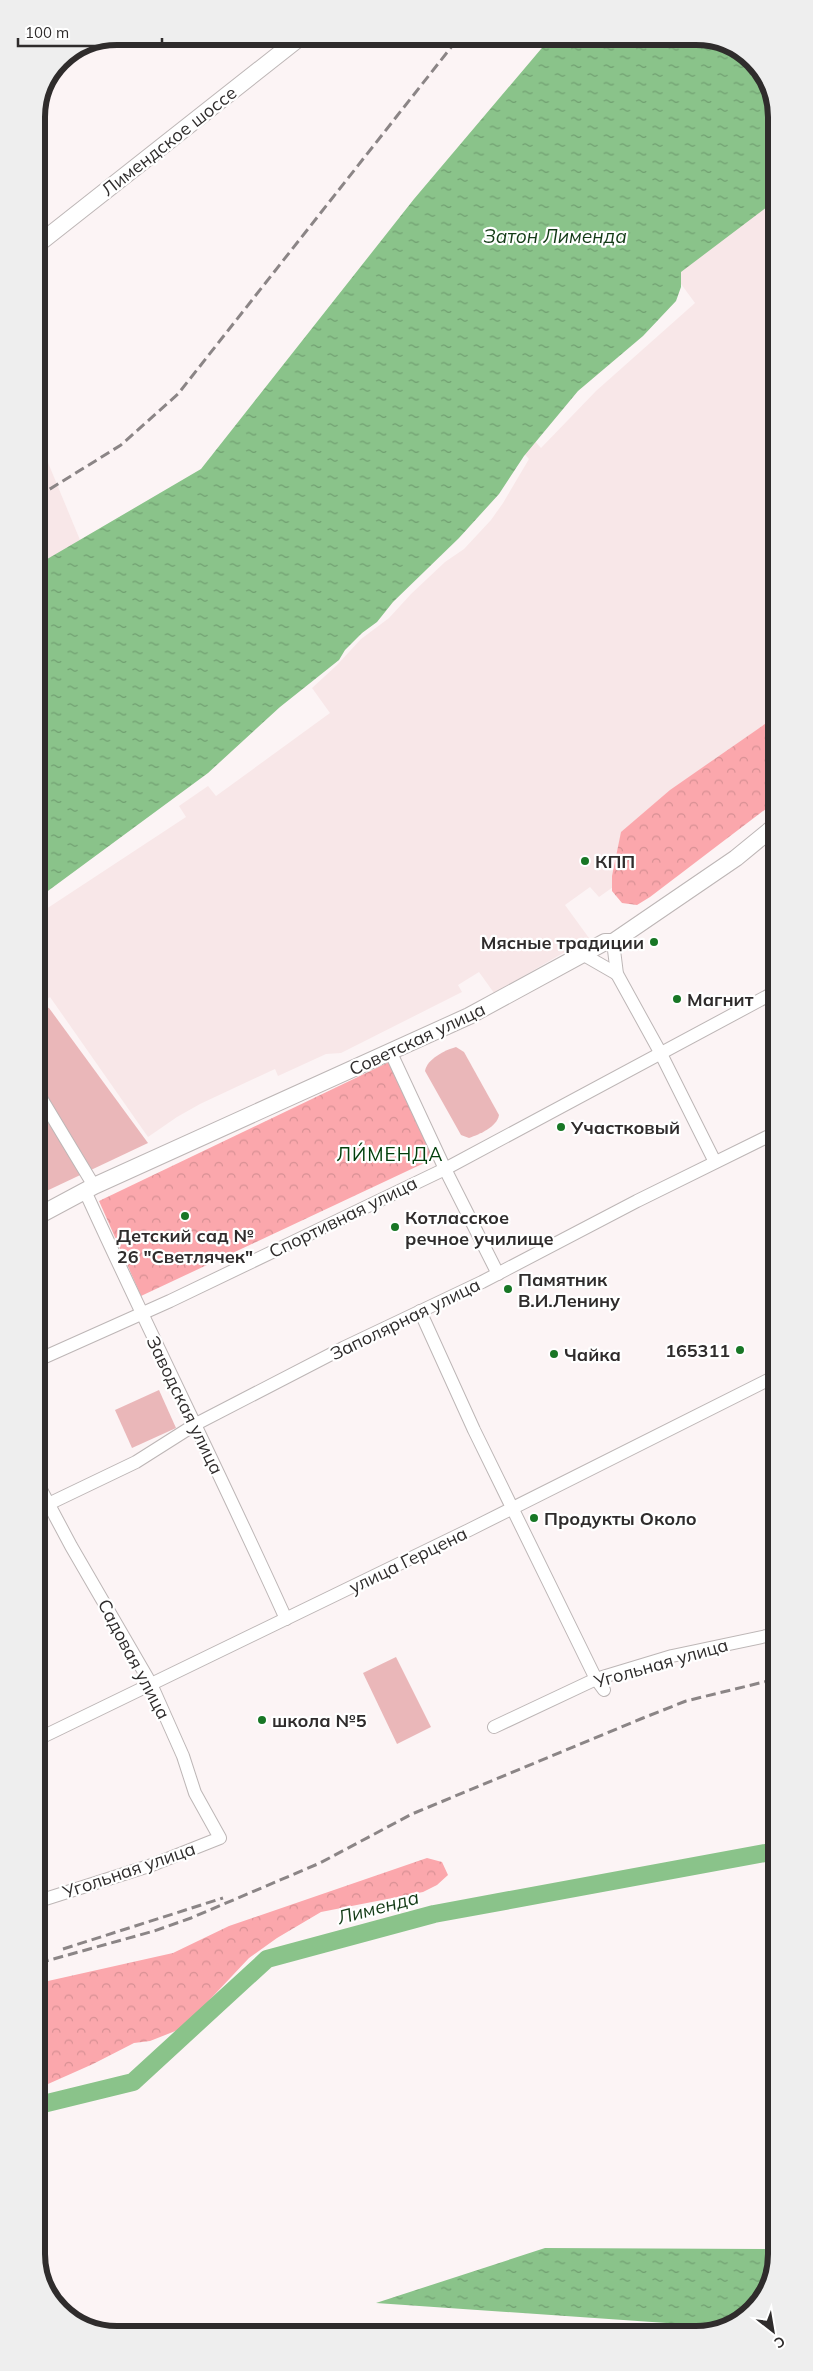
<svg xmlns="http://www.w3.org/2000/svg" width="813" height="2371" viewBox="0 0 813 2371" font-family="Mulish,sans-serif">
  <defs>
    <pattern id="forest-crowns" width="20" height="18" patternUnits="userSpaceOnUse" patternTransform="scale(1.25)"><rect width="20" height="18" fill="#fba7ac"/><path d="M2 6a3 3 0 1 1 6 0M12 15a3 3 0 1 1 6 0" fill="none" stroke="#d79094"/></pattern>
    <pattern id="water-ripples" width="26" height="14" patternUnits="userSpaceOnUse" patternTransform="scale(1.25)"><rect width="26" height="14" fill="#8ac38a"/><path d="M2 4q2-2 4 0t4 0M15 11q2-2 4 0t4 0" fill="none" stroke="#719f71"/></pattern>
  </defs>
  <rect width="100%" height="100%" fill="#fcf4f5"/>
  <!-- built -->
  <g fill="#f8e7e8">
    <polygon points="766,196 774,206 775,772 599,897 590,887 565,905 589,938 494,993 479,972 458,985 462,992 341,1053 326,1054 278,1076 275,1069 200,1104 177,1117 148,1137 50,997 41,1003 37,999 37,915 186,817 179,806 208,786 216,796 330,713 312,688 337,665 361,639 389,618 411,594 445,562 464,549 491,520 503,503 529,459 507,434 519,423 541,448 596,391 695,303 670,269"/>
    <polygon points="37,436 80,540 37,568"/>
  </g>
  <!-- forest -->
  <g fill="url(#forest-crowns)">
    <polygon points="775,717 775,802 650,897 637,905 622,903 612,891 612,876 621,832 670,790"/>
    <polygon points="389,1062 437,1157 141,1296 99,1201"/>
    <polygon points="427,1858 442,1862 448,1875 437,1885 423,1892 321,1912 277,1938 249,1958 183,2028 150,2041 134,2043 93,2064 39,2088 39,1983 173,1953 229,1926"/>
  </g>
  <!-- park -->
  <g fill="#eab7b9">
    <polygon points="37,1004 49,1008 148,1143 38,1195"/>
    <path d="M 456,1047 L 464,1052 L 499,1115 C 497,1127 480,1134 469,1138 L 461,1135 L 425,1071 C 427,1059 445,1050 456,1047 Z"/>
    <polygon points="159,1390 176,1428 132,1448 115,1410"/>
    <polygon points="396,1657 431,1727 397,1744 363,1673"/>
  </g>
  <!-- water -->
  <g fill="url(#water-ripples)">
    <polygon points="552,36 701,36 749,56 774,97 774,204 767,207 681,272 681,287 676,301 643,336 578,391 524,456 499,494 459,538 393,602 377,622 362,633 345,650 339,660 280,707 208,773 37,899 37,565 201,469 414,199"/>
    <polygon points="545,2248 777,2249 777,2254 760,2303 724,2327 376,2303"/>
  </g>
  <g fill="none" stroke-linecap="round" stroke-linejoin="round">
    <!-- river -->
    <polyline stroke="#8ac38a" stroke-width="18" points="39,2105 133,2082 267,1959 434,1914 776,1851"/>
    <defs>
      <g id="minor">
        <polyline points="613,942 617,974 660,1052 715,1162"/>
        <polyline points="584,955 617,974"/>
        <polyline points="391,1053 445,1169 498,1274"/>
        <polyline points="38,1093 94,1186"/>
        <path d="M 85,1191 C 150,1334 221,1475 286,1619"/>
        <polyline points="420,1311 474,1430 596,1679 604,1690"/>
        <polyline points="38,1360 170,1301 445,1169 775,992"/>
        <polyline points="38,1484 71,1546 151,1684 183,1756 195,1793 220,1838 152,1865 39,1901"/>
        <polyline points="38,1509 136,1462 196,1424 343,1348 482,1282 637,1201 775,1133"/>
        <polyline points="494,1727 596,1679 672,1656 776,1634"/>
        <polyline points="38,1739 469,1530 776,1376"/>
      </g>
      <g id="major">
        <polyline points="37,245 302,36"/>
        <polyline points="38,1216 94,1186 469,1016 605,942 613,942 736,858 775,826"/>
      </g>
    </defs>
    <!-- minor casing -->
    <use href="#minor" stroke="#bdb6b6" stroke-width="14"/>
    <!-- major casing -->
    <use href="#major" stroke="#bdb6b6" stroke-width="18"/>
    <!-- minor -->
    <use href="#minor" stroke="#fff" stroke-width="12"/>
    <!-- major -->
    <use href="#major" stroke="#fff" stroke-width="16"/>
    <!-- rail -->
    <g stroke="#8b8586" stroke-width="3" stroke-dasharray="10 5" stroke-linecap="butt">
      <polyline points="37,497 121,445 178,394 460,36"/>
      <polyline points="63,1949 223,1898"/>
      <polyline points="39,1963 154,1931 191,1918 320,1863 412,1814 643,1718 686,1701 776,1679"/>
    </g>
  </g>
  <!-- markers -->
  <g fill="#187625" stroke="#fff" stroke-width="2">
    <circle cx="585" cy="861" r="5"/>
    <circle cx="654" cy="942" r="5"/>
    <circle cx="677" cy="999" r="5"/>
    <circle cx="561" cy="1127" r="5"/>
    <circle cx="185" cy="1216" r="5"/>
    <circle cx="395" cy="1227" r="5"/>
    <circle cx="508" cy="1289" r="5"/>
    <circle cx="740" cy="1350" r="5"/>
    <circle cx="554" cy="1354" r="5"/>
    <circle cx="534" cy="1518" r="5"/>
    <circle cx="262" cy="1720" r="5"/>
  </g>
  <g text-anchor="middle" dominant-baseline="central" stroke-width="4.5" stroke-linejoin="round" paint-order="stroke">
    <!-- street labels -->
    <g font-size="18" fill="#2f2c2c" stroke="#fff">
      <text transform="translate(169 141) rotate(-38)">Лимендское шоссе</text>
      <text transform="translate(417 1039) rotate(-25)">Советская улица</text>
      <text transform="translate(343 1217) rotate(-26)">Спортивная улица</text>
      <text transform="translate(405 1319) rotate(-26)">Заполярная улица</text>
      <text transform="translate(185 1405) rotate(64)">Заводская улица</text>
      <text transform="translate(408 1560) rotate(-26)">улица Герцена</text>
      <text transform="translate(134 1659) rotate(62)">Садовая улица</text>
      <text transform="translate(661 1663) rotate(-16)">Угольная улица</text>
      <text transform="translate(129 1870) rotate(-19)">Угольная улица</text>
    </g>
    <!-- poi labels -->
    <g font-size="18" font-weight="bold" fill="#2f2c2c" stroke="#fff" text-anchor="start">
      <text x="595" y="861">КПП</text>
      <text x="644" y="942" text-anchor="end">Мясные традиции</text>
      <text x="687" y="999">Магнит</text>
      <text x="571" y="1127">Участковый</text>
      <text x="405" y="1217">Котласское<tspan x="405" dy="21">речное училище</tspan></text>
      <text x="185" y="1235" text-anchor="middle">Детский сад №<tspan x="185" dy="21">26 "Светлячек"</tspan></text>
      <text x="518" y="1279">Памятник<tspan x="518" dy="21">В.И.Ленину</tspan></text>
      <text x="730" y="1350" text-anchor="end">165311</text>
      <text x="564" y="1354">Чайка</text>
      <text x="544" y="1518">Продукты Около</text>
      <text x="272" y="1720">школа №5</text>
    </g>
    <!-- water labels -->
    <g font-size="19" font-style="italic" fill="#133b16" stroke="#fff">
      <text x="555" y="236">Затон Лименда</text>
      <text transform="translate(378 1907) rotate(-15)">Лименда</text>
    </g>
    <!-- neighbourhood labels -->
    <g font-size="19" letter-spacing="1" fill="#02400c" stroke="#fff">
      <text x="390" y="1154">ЛИ́МЕНДА</text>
    </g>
  </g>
  <!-- crop -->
  <path d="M0 0H813V2371H0ZM117 45H696A72 72 0 0 1 768 117V2254A72 72 0 0 1 696 2326H117A72 72 0 0 1 45 2254V117A72 72 0 0 1 117 45Z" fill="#eee" fill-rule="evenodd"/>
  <path fill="none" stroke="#2f2c2c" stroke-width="6" d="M117 45H696A72 72 0 0 1 768 117V2254A72 72 0 0 1 696 2326H117A72 72 0 0 1 45 2254V117A72 72 0 0 1 117 45Z"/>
  <!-- north arrow -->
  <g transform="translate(773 2331) rotate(149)" stroke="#ffffff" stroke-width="4" paint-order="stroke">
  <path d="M0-4L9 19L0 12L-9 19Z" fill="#2f2c2c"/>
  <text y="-8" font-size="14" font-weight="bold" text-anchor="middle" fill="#2f2c2c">С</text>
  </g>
  <!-- scale -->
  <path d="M18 38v8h144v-8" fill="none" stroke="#2f2c2c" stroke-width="2.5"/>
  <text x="25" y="38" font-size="15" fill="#2f2c2c" stroke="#ffffff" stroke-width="4" paint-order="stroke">100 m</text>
</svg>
